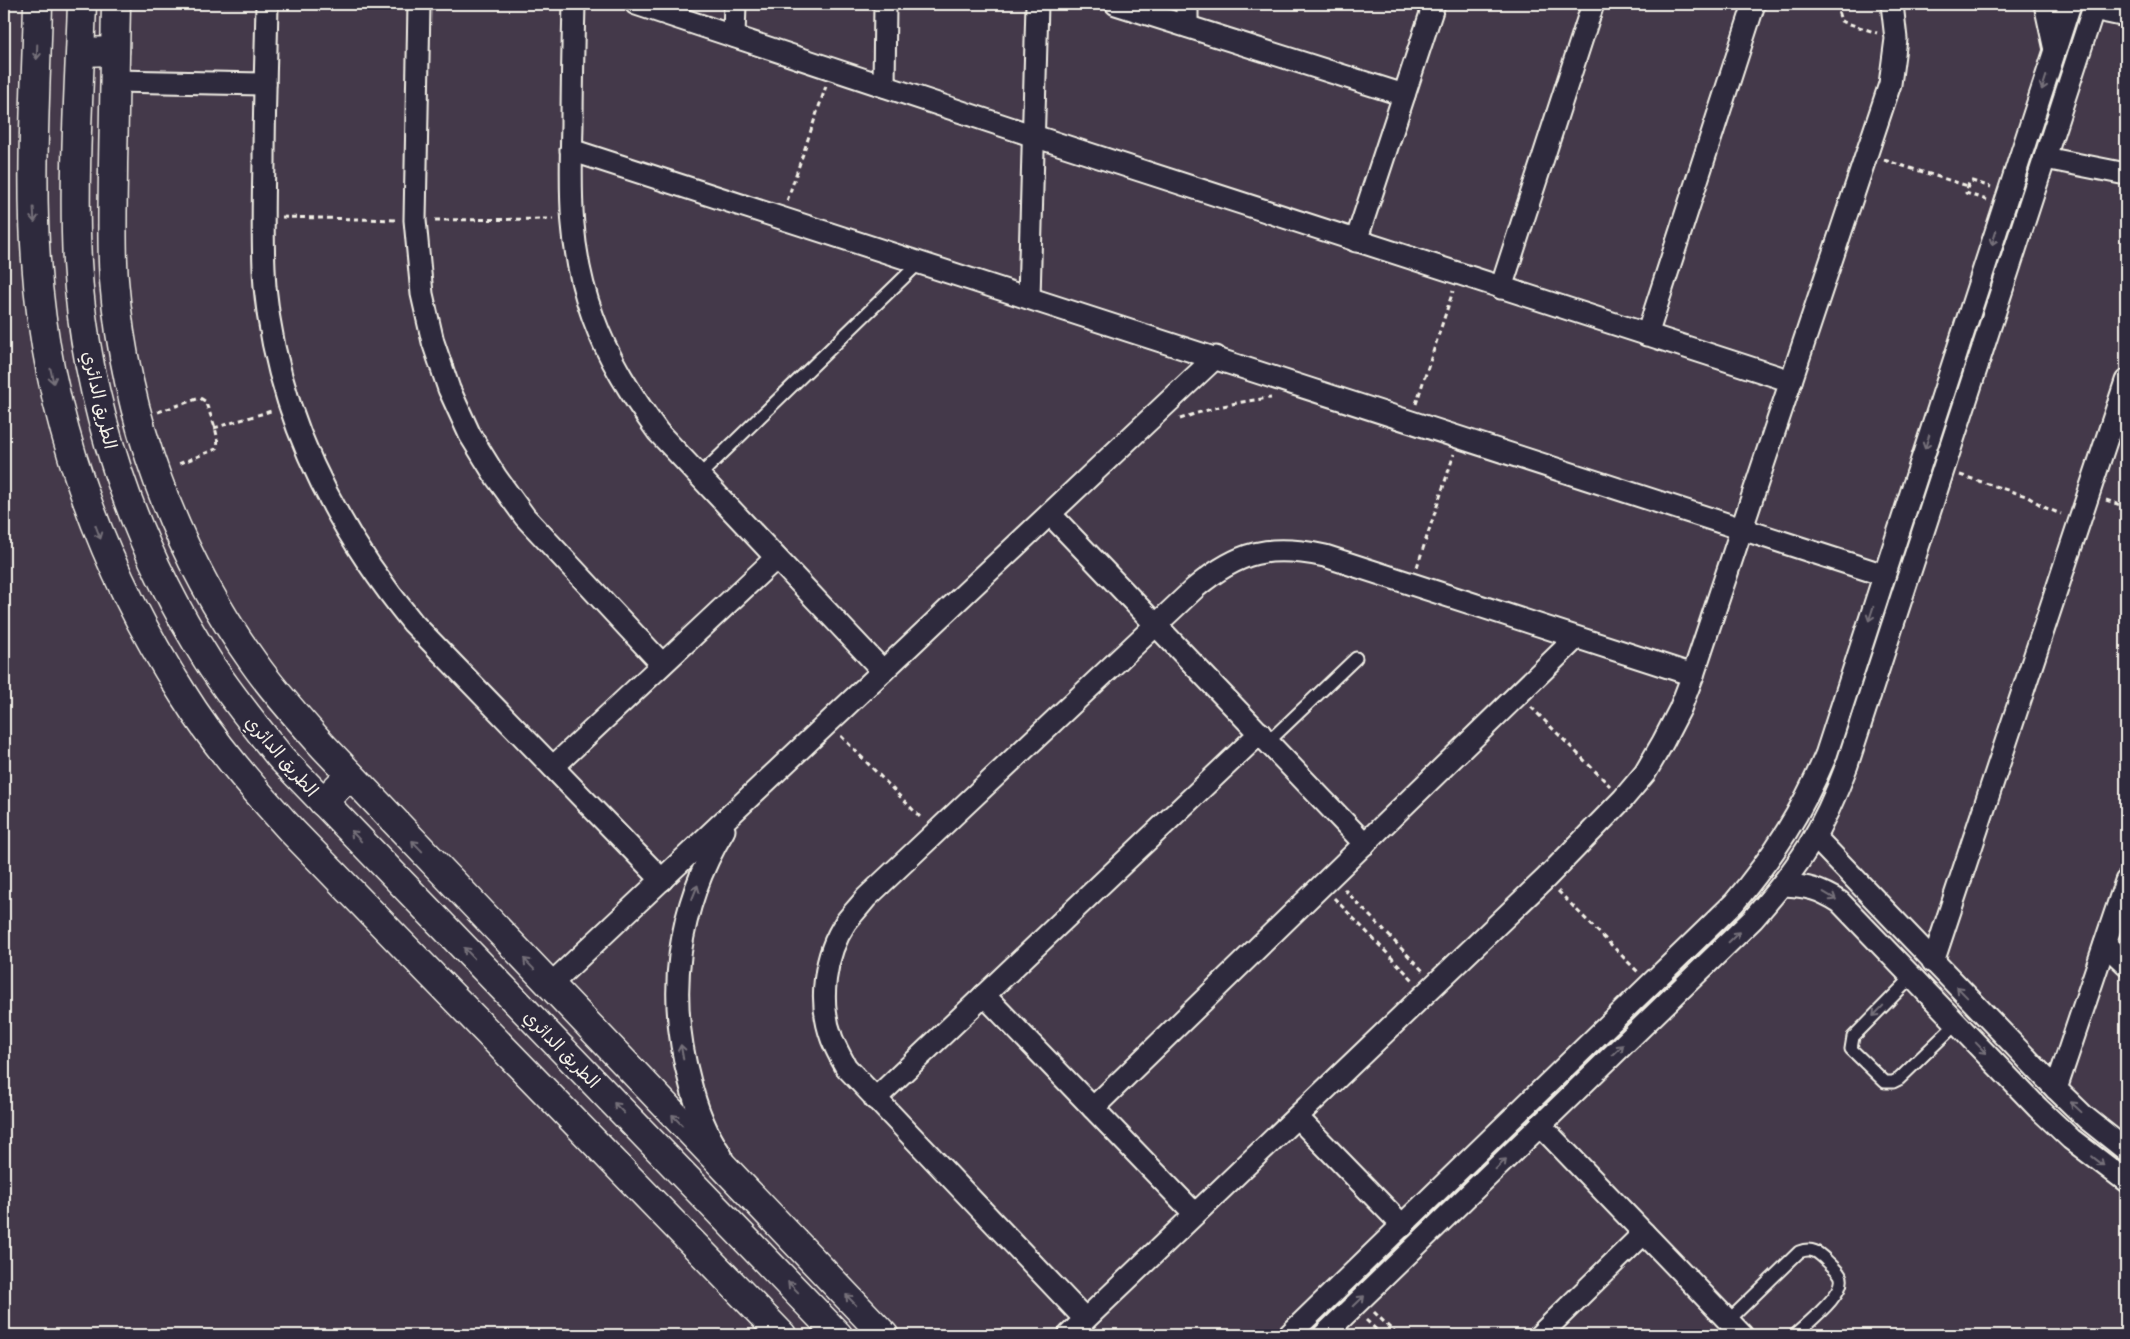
<svg xmlns="http://www.w3.org/2000/svg" width="2130" height="1339" viewBox="0 0 2130 1339" font-family="Delius,'Playpen Sans Arabic',sans-serif">
  <rect width="100%" height="100%" fill="#44394a"/>
  <filter id="ink" filterUnits="userSpaceOnUse"><feTurbulence type="fractalNoise" baseFrequency=".02" numOctaves="2"/><feDisplacementMap in="SourceGraphic" scale="10" xChannelSelector="R" yChannelSelector="G"/><feConvolveMatrix kernelMatrix="1 2 1 2 8 2 1 2 1" color-interpolation-filters="sRGB"/></filter>
  <g filter="url(#ink)">
    <g fill="none" stroke-linecap="round" stroke-linejoin="round">
      <defs>
        <g id="service">
          <polyline points="699,476 920,262"/>
          <polyline points="1268,742 1356,658"/>
          <polyline points="1913,976 1853,1037 1851,1049 1885,1082 1893,1082 1899,1079 1957,1023"/>
          <path d="M 1728,1321 L 1799,1252 C 1812,1247 1818,1252 1827,1261 C 1831,1265 1837,1270 1840,1275 C 1849,1292 1806,1324 1795,1335"/>
        </g>
        <g id="minor">
          <path d="M 267,4 C 266,57 264,109 264,162 C 263,204 262,245 265,287 C 277,415 333,525 413,623 L 662,880"/>
          <polyline points="419,4 415,220 422,294 433,342 449,389 470,435 496,477 525,517 662,664"/>
          <path d="M 574,4 C 573,44 572,85 572,125 C 570,192 569,252 593,317 C 608,359 632,396 658,432 L 883,671"/>
          <polyline points="636,4 1034,136 1791,381"/>
          <polyline points="1116,4 1404,95"/>
          <polyline points="2045,4 2055,50"/>
          <polyline points="2093,9 2126,16"/>
          <polyline points="1187,26 1187,4"/>
          <polyline points="734,36 735,4"/>
          <polyline points="115,81 265,84"/>
          <polyline points="884,86 885,4"/>
          <polyline points="571,150 1884,575"/>
          <polyline points="2045,158 2126,174"/>
          <polyline points="1356,241 1434,4"/>
          <polyline points="1501,288 1593,4"/>
          <polyline points="1029,298 1037,4"/>
          <polyline points="1647,335 1754,4"/>
          <polyline points="1050,514 1365,844"/>
          <polyline points="553,767 776,558"/>
          <polyline points="1815,837 2056,1089 2086,1118 2126,1150"/>
          <path d="M 1783,885 C 1808,886 1819,889 1840,902 L 2038,1108 L 2071,1139 L 2126,1181"/>
          <polyline points="2105,944 2126,964"/>
          <polyline points="1933,962 2126,381"/>
          <polyline points="550,985 1216,357"/>
          <polyline points="984,995 1195,1214"/>
          <polyline points="2056,1089 2126,881"/>
          <polyline points="875,1099 1260,733"/>
          <polyline points="1093,1108 1576,638"/>
          <polyline points="1297,1117 1403,1226"/>
          <polyline points="1540,1125 1742,1335"/>
          <path d="M 721,1155 C 706,1133 696,1107 690,1082 C 666,994 677,908 724,830"/>
          <path d="M 1085,1319 L 846,1067 C 841,1058 836,1049 832,1039 C 818,1002 824,955 846,922 C 852,914 860,906 866,898 L 1195,588 C 1239,551 1269,544 1325,556 L 1693,675"/>
          <polyline points="1069,1335 1546,878 1623,799 1645,773 1663,742 1680,709 1693,675 1890,84 1896,39 1892,4"/>
          <path d="M 1289,1335 L 1734,903 C 1774,856 1802,811 1826,755 L 2070,4"/>
          <path d="M 1324,1335 L 1753,919 C 1799,867 1823,830 1847,765 L 2095,4"/>
          <polyline points="1540,1335 1644,1233"/>
        </g>
        <path id="tertiary" d="M 116,4 C 115,57 114,111 113,164 C 113,203 111,242 114,280 C 125,418 174,551 254,663 C 275,693 299,719 323,746 L 884,1335"/>
        <g id="secondary">
          <path d="M 38,4 C 36,89 30,175 36,260 C 46,415 100,565 183,694 C 214,744 253,788 292,831 L 782,1335"/>
          <path d="M 82,4 C 79,90 73,176 77,262 C 85,403 133,543 208,661 C 230,695 256,727 281,758 L 838,1335"/>
          <polyline points="81,52 115,51"/>
          <polyline points="323,802 350,775"/>
        </g>
      </defs>
      <!-- service casing -->
      <use href="#service" stroke="#f4f1e8" stroke-width="15"/>
      <!-- minor casing -->
      <use href="#minor" stroke="#f4f1e8" stroke-width="25"/>
      <!-- tertiary casing -->
      <use href="#tertiary" stroke="#f4f1e8" stroke-width="31"/>
      <!-- secondary casing -->
      <use href="#secondary" stroke="#f4f1e8" stroke-width="31"/>
      <!-- path -->
      <g stroke="#f4f1e8" stroke-width="3" stroke-dasharray="5 4" stroke-linecap="butt">
        <polyline points="1841,4 1838,11 1841,21 1877,33"/>
        <polyline points="1884,160 1968,186"/>
        <polyline points="1987,200 1966,193 1969,182 1972,181 1991,187"/>
        <polyline points="787,201 826,86"/>
        <polyline points="282,217 396,220"/>
        <polyline points="435,220 553,219"/>
        <polyline points="1416,404 1453,291"/>
        <path d="M 158,412 L 200,398 L 205,401 C 209,412 222,439 216,449 L 176,465"/>
        <path d="M 1180,419 C 1210,408 1240,401 1271,398"/>
        <polyline points="214,428 271,411"/>
        <polyline points="1960,475 2026,496 2046,508 2061,514"/>
        <polyline points="2106,500 2126,507"/>
        <polyline points="1417,567 1454,454"/>
        <polyline points="1531,707 1610,786"/>
        <polyline points="841,736 922,819"/>
        <polyline points="1344,889 1423,971"/>
        <polyline points="1558,891 1638,972"/>
        <polyline points="1334,898 1413,980"/>
        <polyline points="1374,1312 1397,1335"/>
        <polyline points="1366,1320 1382,1335"/>
      </g>
      <!-- service -->
      <use href="#service" stroke="#2f2a3d" stroke-width="11"/>
      <!-- minor -->
      <use href="#minor" stroke="#2f2a3d" stroke-width="21"/>
      <!-- tertiary -->
      <use href="#tertiary" stroke="#2f2a3d" stroke-width="28"/>
      <!-- secondary -->
      <use href="#secondary" stroke="#2f2a3d" stroke-width="28"/>
    </g>
    <!-- one-way arrows -->
    <defs><path id="oneway-shaft" d="M-6 0H5M1.5-3L5.5 0L1.5 3" fill="none" stroke-width="1.6" stroke-linecap="round" stroke-linejoin="round" transform="scale(1.25)"/></defs>
    <g stroke="#747079">
      <use href="#oneway-shaft" transform="translate(37 52) rotate(92)"/>
      <use href="#oneway-shaft" transform="translate(2044 83) rotate(108)"/>
      <use href="#oneway-shaft" transform="translate(34 215) rotate(87)"/>
      <use href="#oneway-shaft" transform="translate(1994 238) rotate(108)"/>
      <use href="#oneway-shaft" transform="translate(52 376) rotate(78)"/>
      <use href="#oneway-shaft" transform="translate(1927 442) rotate(108)"/>
      <use href="#oneway-shaft" transform="translate(98 532) rotate(69)"/>
      <use href="#oneway-shaft" transform="translate(1871 614) rotate(108)"/>
      <use href="#oneway-shaft" transform="translate(356 836) rotate(-134)"/>
      <use href="#oneway-shaft" transform="translate(417 846) rotate(-134)"/>
      <use href="#oneway-shaft" transform="translate(695 892) rotate(-68)"/>
      <use href="#oneway-shaft" transform="translate(1830 896) rotate(31)"/>
      <use href="#oneway-shaft" transform="translate(1734 937) rotate(-44)"/>
      <use href="#oneway-shaft" transform="translate(469 953) rotate(-134)"/>
      <use href="#oneway-shaft" transform="translate(529 964) rotate(-134)"/>
      <use href="#oneway-shaft" transform="translate(1962 992) rotate(-134)"/>
      <use href="#oneway-shaft" transform="translate(1878 1011) rotate(134)"/>
      <use href="#oneway-shaft" transform="translate(1981 1048) rotate(46)"/>
      <use href="#oneway-shaft" transform="translate(1618 1050) rotate(-44)"/>
      <use href="#oneway-shaft" transform="translate(682 1052) rotate(-100)"/>
      <use href="#oneway-shaft" transform="translate(2076 1107) rotate(-137)"/>
      <use href="#oneway-shaft" transform="translate(619 1108) rotate(-134)"/>
      <use href="#oneway-shaft" transform="translate(677 1120) rotate(-134)"/>
      <use href="#oneway-shaft" transform="translate(2098 1161) rotate(38)"/>
      <use href="#oneway-shaft" transform="translate(1501 1164) rotate(-44)"/>
      <use href="#oneway-shaft" transform="translate(793 1287) rotate(-134)"/>
      <use href="#oneway-shaft" transform="translate(851 1300) rotate(-134)"/>
      <use href="#oneway-shaft" transform="translate(1359 1301) rotate(-44)"/>
    </g>
  </g>
  <g text-anchor="middle" dominant-baseline="central" stroke-width="4" stroke-linejoin="round" paint-order="stroke">
    <!-- street labels -->
    <g font-size="18" fill="#f4f1e8" stroke="#2f2a3d">
      <text transform="translate(100 400) rotate(77)">الطريق الدائري</text>
      <text transform="translate(282 756) rotate(49)">الطريق الدائري</text>
      <text transform="translate(562 1049) rotate(46)">الطريق الدائري</text>
    </g>
  </g>
  <!-- margin -->
  <rect width="2130" height="1339" fill="none" stroke="#2f2a3d" stroke-width="20"/>
  <rect x="10" y="10" width="2110" height="1319" fill="none" stroke="#f4f1e8" stroke-width="2" filter="url(#ink)"/>
</svg>
